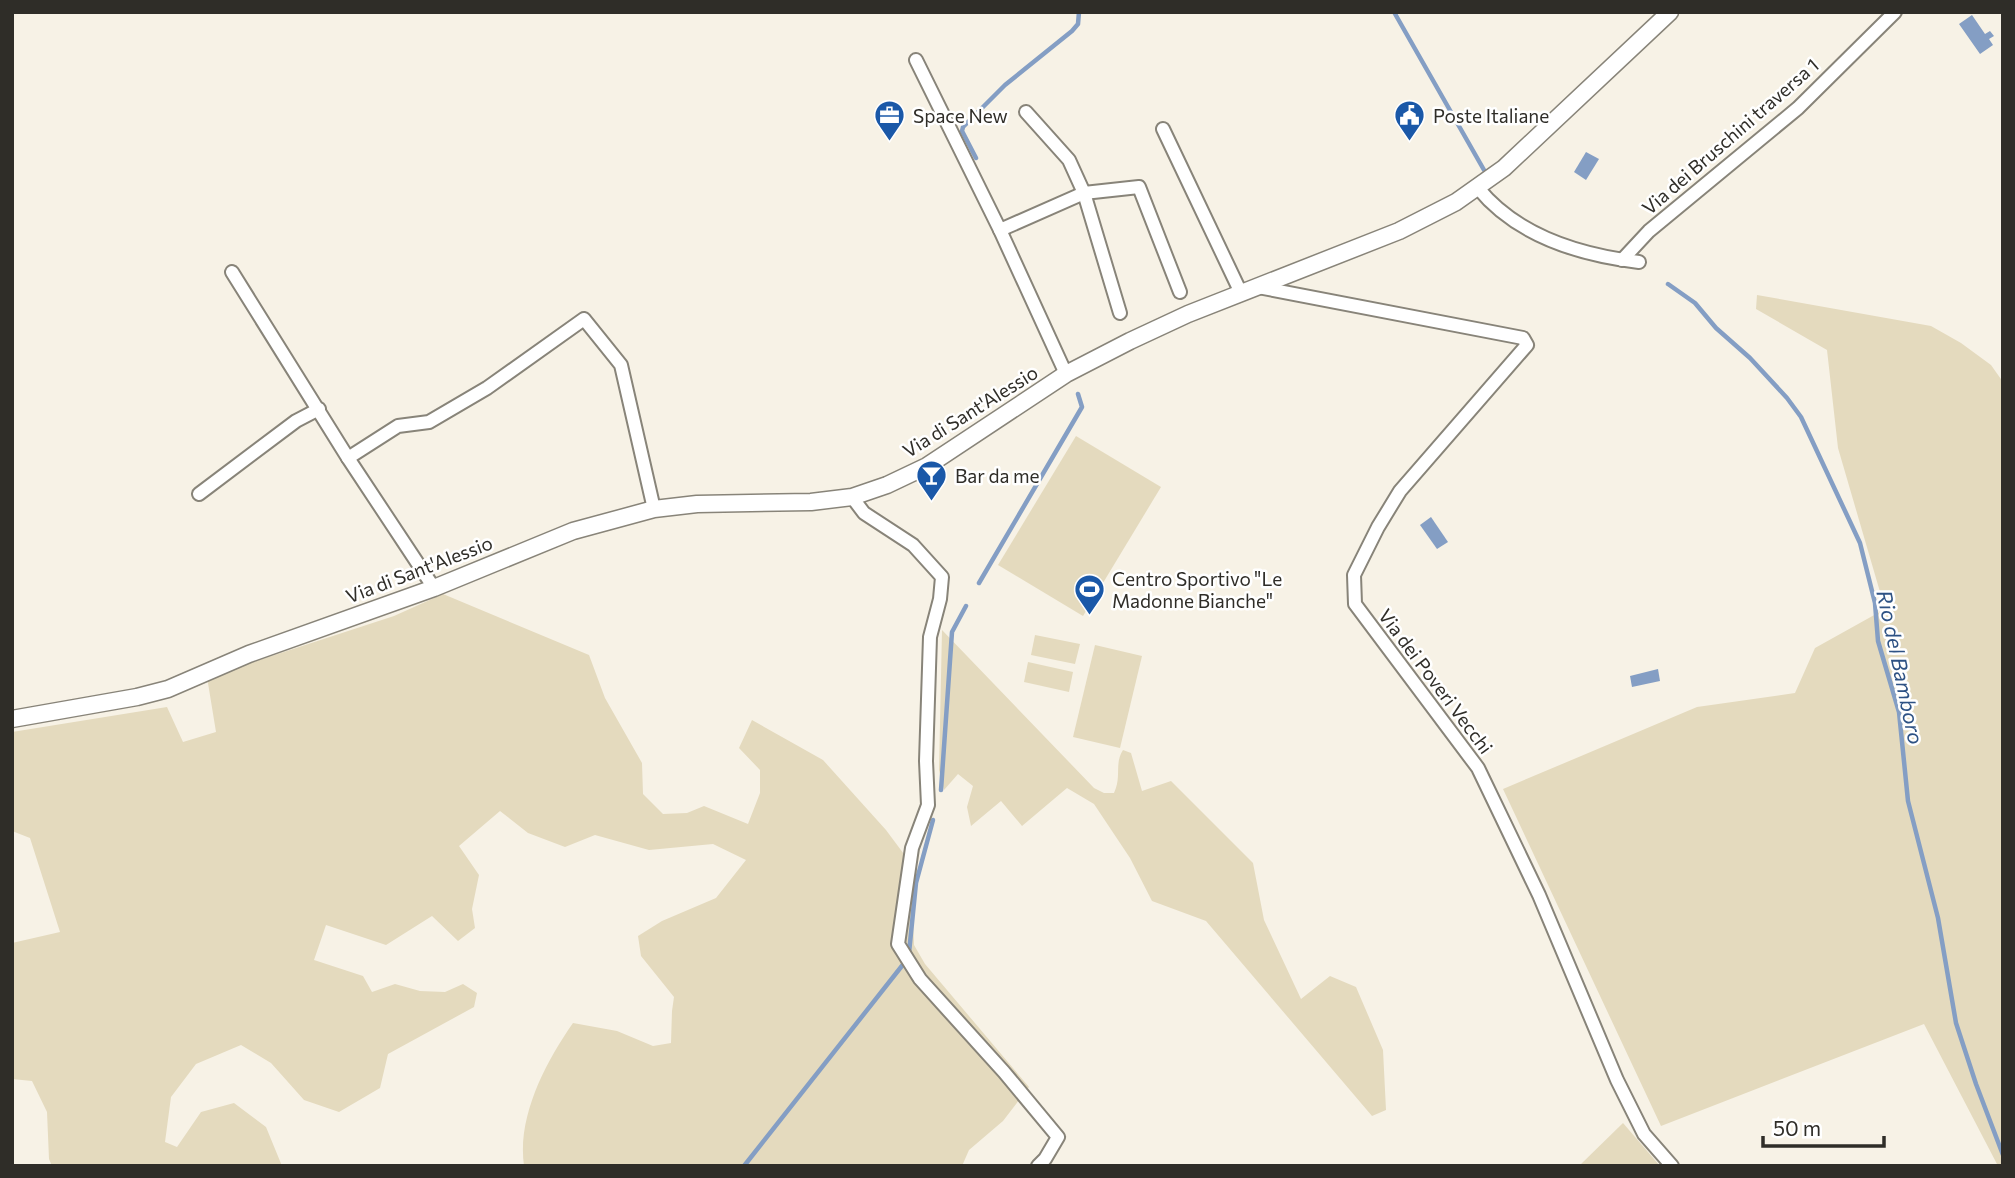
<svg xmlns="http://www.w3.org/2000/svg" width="2015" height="1178" viewBox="0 0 2015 1178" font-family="Commissioner,sans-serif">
  <rect width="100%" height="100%" fill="#f7f2e6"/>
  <!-- green -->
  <g fill="#e4dabe">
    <polygon points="1757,295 1931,326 1961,343 1991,365 2003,382 2003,1166 1998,1166 1924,1024 1661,1126 1503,789 1697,707 1795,693 1815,648 1885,609 1838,448 1827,350 1756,309"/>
    <polygon points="1076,436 1161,487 1083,616 998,565"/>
    <path d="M 443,594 L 589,655 L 605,698 L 642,763 L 643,794 L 663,814 L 687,813 L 704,806 L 748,824 L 760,793 L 760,770 L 739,748 L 752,720 L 823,760 L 886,830 L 918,873 L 913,915 L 914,945 L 925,964 L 1029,1087 L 1003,1121 L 969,1150 L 962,1166 L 524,1166 C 517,1117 545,1063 573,1023 L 617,1031 L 653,1046 L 671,1043 L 672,1011 L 674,997 L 641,956 L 638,936 L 662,921 L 716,898 L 746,860 L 713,844 L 649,850 L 595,835 L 565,847 L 528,833 L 500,811 L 459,846 L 479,875 L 472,909 L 475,928 L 458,941 L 432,916 L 386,945 L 326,925 L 314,960 L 363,976 L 372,992 L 395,984 L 420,991 L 445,992 L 463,984 L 477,993 L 474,1007 L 388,1054 L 380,1088 L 339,1112 L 304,1100 L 271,1063 L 241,1045 L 196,1064 L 171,1097 L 165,1142 L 177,1147 L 201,1112 L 234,1103 L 266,1127 L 282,1166 L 52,1166 L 49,1159 L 47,1112 L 32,1081 L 12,1079 L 12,943 L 60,932 L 30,838 L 12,831 L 12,732 L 167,707 L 183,742 L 216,732 L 207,677 L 394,616 Z"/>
    <path d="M 942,630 L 1094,788 L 1104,793 L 1114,793 C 1122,776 1114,764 1123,750 L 1131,753 L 1142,791 L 1171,781 L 1253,863 L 1264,920 L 1301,999 L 1330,976 L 1356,987 L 1383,1050 L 1386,1110 L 1372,1116 L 1206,921 L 1152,901 L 1130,858 L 1094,804 L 1067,788 L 1022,826 L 1001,801 L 971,826 L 967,807 L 973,786 L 958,774 L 944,790 L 939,770 Z"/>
    <polygon points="1035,635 1080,644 1075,664 1031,655"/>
    <polygon points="1095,645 1142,656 1120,748 1073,737"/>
    <polygon points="1028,662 1073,672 1069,692 1024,682"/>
    <polygon points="1623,1123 1660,1166 1579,1166"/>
  </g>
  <!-- water -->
  <g fill="#849ec4">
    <polygon points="1972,15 1985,34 1990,31 1994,36 1989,39 1993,45 1980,54 1959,24"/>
    <polygon points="1586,152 1599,159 1586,180 1574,172"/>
    <polygon points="1431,517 1448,542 1437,549 1420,525"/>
    <polygon points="1658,669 1660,681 1632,687 1630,676"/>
  </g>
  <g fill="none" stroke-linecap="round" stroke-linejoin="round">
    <!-- stream -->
    <g stroke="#849ec4" stroke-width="4.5">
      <polyline points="1394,12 1484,170"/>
      <polyline points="976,158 962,131 963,127 1005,85 1072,31 1078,24 1079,12"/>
      <polyline points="1668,284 1695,303 1716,328 1750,358 1787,398 1801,417 1860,543 1875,603 1878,641 1899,712 1908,801 1938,918 1956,1023 1976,1084 2003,1155"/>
      <polyline points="979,583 1082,407 1078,394"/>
      <polyline points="941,790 952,632 966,606"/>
      <polyline points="909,953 916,883 933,820"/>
      <polyline points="744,1166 905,962"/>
    </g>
    <defs>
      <g id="minor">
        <polyline points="916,60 1000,230 1066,374"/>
        <polyline points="1163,129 1241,293"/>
        <path d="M 1478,188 C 1517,236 1580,255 1639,262"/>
        <polyline points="1000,230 1084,193 1069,160 1026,112"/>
        <polyline points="1622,260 1649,231 1798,108 1895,12"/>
        <polyline points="232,272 348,458 434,588"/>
        <polyline points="1258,287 1523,338 1527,345 1400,491 1378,527 1354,575 1355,604 1478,768 1539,895 1617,1080 1644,1134 1672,1166"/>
        <polyline points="1120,313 1084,193 1139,187 1180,292"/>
        <polyline points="348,458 398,426 429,422 487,388 584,319 621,365 654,509"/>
        <polyline points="199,494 296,421 319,409"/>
        <polyline points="852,497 864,513 913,545 942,577 940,599 930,637 926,761 928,805 912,848 898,944 920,979 1004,1072 1058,1137 1045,1159 1038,1166"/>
      </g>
      <polyline id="tertiary" points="12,719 137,697 168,689 249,654 434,588 573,531 654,509 697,504 811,502 852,497 887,485 927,466 1066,374 1130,341 1188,314 1399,231 1456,202 1504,168 1670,12"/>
    </defs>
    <!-- minor casing -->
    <use href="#minor" stroke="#888479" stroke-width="16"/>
    <!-- tertiary casing -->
    <use href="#tertiary" stroke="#888479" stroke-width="19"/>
    <!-- minor -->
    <use href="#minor" stroke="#fff" stroke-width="12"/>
    <!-- tertiary -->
    <use href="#tertiary" stroke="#fff" stroke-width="16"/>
  </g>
  <!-- icons -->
  <defs>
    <symbol id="office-pin" viewBox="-11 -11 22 30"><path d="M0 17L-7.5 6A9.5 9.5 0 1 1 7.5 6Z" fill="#1a58a8" stroke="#fff"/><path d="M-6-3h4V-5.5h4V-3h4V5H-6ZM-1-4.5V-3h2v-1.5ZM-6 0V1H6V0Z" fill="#fff"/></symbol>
    <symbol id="civic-pin" viewBox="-11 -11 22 30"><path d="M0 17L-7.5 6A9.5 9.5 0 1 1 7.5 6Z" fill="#1a58a8" stroke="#fff"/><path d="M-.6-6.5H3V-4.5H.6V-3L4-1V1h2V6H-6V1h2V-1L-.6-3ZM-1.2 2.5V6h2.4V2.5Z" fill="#fff"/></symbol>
    <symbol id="bar-pin" viewBox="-11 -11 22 30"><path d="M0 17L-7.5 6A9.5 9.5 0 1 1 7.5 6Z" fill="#1a58a8" stroke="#fff"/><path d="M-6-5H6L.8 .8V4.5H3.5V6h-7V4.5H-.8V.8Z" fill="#fff"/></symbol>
    <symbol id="stadium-pin" viewBox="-11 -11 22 30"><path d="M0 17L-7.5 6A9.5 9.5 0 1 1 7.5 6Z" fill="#1a58a8" stroke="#fff"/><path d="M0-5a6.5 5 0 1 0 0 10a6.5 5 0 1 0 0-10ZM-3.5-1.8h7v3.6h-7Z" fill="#fff"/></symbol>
  </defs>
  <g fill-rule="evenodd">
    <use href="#office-pin" x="872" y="98" width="35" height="47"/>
    <use href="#civic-pin" x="1392" y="98" width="35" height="47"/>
    <use href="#bar-pin" x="914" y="458" width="35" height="47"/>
    <use href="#stadium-pin" x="1072" y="572" width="35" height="47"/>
  </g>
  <g text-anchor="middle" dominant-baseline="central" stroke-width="5" stroke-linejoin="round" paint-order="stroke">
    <!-- poi labels -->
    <g font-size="19" fill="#2f2d28" stroke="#fff" text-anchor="start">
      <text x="913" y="115">Space New</text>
      <text x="1433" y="115">Poste Italiane</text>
      <text x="955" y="475">Bar da me</text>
      <text x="1112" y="578">Centro Sportivo "Le<tspan x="1112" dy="22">Madonne Bianche"</tspan></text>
    </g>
    <!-- street labels -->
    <g font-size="19" fill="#2f2d28" stroke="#fff">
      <text transform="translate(1730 136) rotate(-41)">Via dei Bruschini traversa 1</text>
      <text transform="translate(970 411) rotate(-32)">Via di Sant'Alessio</text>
      <text transform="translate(419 569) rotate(-21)">Via di Sant'Alessio</text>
      <text transform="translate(1436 681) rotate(53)">Via dei Poveri Vecchi</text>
    </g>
    <!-- water labels -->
    <g font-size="21" font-style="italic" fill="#2e5284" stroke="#fff">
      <text transform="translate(1901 667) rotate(78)">Rio del Bamboro</text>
    </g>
  </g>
  <!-- border -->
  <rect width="2015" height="1178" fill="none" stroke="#2f2d28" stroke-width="28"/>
  <!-- scale -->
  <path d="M1763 1136v10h121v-10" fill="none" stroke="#2f2d28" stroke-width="3.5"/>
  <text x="1773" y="1136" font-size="21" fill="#2f2d28" stroke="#ffffff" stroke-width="5" paint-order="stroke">50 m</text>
</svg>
